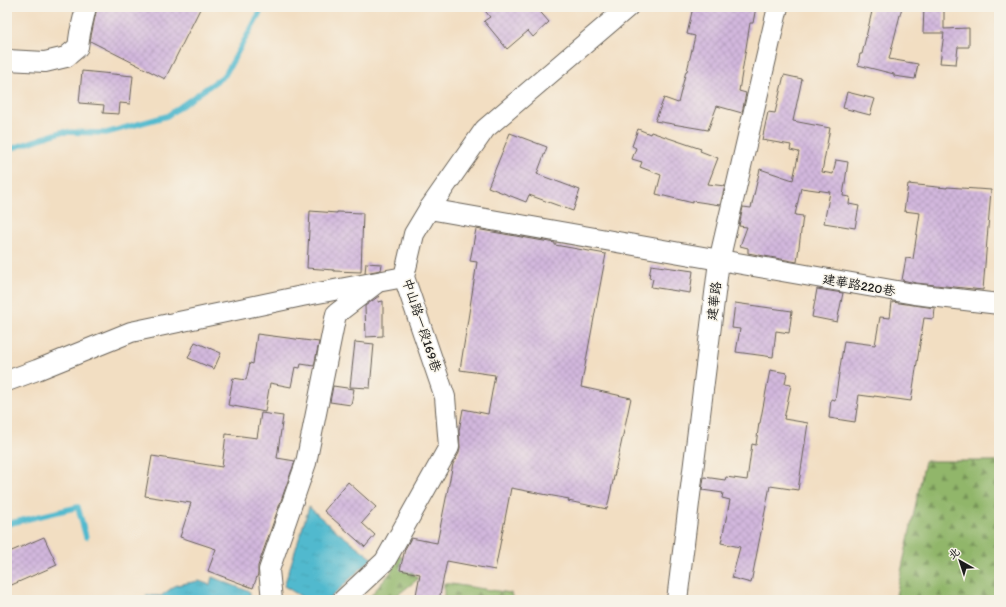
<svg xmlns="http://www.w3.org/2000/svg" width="1006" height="607" viewBox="0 0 1006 607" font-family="Itim,'LXGW WenKai TC',sans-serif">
  <defs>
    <pattern id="forest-firs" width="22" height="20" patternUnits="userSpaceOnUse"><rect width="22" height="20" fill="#91b66b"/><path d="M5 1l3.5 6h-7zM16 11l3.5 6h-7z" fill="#769357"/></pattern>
    <pattern id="water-ripples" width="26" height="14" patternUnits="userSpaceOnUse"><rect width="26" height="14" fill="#51b9ce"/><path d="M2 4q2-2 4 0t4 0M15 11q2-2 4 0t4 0" fill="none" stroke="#469eb0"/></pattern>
    <pattern id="building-cross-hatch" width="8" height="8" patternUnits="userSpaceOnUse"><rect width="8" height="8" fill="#d2b7dd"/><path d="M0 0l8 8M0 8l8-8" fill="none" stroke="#b49dbd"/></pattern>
  </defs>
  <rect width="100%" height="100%" fill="#f7f3e8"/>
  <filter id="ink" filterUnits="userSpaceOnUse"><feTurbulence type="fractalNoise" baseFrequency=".025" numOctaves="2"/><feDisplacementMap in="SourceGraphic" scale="8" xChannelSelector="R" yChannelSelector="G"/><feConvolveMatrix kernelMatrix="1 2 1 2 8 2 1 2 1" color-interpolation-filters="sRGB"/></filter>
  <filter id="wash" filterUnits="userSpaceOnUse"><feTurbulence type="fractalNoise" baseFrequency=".012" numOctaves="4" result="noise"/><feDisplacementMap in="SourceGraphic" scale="16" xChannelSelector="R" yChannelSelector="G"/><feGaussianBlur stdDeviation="0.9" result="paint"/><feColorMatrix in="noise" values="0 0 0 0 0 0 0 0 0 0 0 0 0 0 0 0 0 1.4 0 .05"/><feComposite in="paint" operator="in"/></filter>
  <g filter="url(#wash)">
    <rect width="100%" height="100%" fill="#f2dec2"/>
    <!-- forest -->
    <g fill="url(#forest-firs)" stroke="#566944">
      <polygon points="925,461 999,461 999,600 895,600"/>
      <polygon points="399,554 418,579 391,600 367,600 391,572"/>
      <polygon points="444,583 511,593 513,600 444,600"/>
    </g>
    <!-- water -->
    <g fill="url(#water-ripples)" stroke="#366a75">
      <polygon points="309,507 330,526 372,558 328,600 307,600 284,586"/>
      <polygon points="212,577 250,592 250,600 148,600 146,595 161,596 176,585 199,581 210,585"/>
    </g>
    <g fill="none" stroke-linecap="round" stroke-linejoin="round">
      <!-- stream -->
      <g stroke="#51b9ce" stroke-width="5.5">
        <polyline points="7,150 61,132 106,133 167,116 225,75 263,7"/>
        <polyline points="7,524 78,507 86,537"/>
      </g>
    </g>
    <g id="blocks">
      <!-- building -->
      <g fill="url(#building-cross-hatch)">
        <polygon points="97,7 201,7 165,79 90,41"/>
        <polygon points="482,7 536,7 549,22 533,37 528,31 507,49 484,21 490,17"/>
        <polygon points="693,7 756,7 753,23 750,23 739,91 746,93 742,113 717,106 708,130 655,121 664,98 678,103 686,71 687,71 695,36 687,34"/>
        <polygon points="873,7 902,7 889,59 918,64 915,79 894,76 894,74 858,65 860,54 862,54"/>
        <polygon points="924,7 944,7 944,29 969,28 969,47 958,47 956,64 940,63 944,33 923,33"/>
        <polygon points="82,71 133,76 130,104 120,103 119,114 103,113 104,105 79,103"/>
        <polygon points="784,75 802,79 793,121 830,128 822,172 833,174 836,160 848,162 843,196 850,197 849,204 859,206 855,228 824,223 830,192 801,188 795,215 803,216 797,262 748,253 748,248 740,246 747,227 739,226 743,207 751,208 760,169 793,180 799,152 790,150 791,145 762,140 768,112 775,113"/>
        <polygon points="847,92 875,99 870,115 843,108"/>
        <polygon points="638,129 650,134 651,132 701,149 700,151 718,158 708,184 725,186 720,205 693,201 693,203 656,194 661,175 640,167 642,162 632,159 636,148 632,146"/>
        <polygon points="510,133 547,147 537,174 580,190 573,211 529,195 526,202 488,187"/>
        <polygon points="908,184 947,188 947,187 991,190 983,290 916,283 902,280 906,258 913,259 920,213 904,211"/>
        <polygon points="310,211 337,213 337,212 363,213 361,272 334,271 334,270 307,268"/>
        <polygon points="476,229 555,243 555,245 606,254 581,387 631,398 607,509 568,501 569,499 511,488 495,570 447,561 439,600 415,600 420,574 400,570 405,549 411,538 437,543 453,464 459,453 460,447 459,431 463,409 488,414 495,375 460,370 477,262 470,261"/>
        <polygon points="366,263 382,264 381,270 365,273"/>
        <polygon points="651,265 693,271 690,293 651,287 653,279 649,278"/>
        <polygon points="817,289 843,293 837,322 812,317"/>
        <polygon points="379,296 378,302 383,301 383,336 366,337 365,306"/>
        <polygon points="892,302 935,308 934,319 924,318 911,401 874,396 874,397 859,395 855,422 829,418 831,399 835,400 844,341 875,345 880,317 890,318"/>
        <polygon points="735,303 792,311 789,333 776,331 773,357 736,352 740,329 732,328"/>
        <polygon points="257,334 319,342 314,366 301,364 300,368 295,367 291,387 270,383 265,412 228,405 233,378 246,380 250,363 253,364"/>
        <polygon points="195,342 221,353 214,369 188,358"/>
        <polygon points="355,342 374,344 370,388 350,387"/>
        <polygon points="770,370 787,373 785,384 791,385 784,419 808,423 798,490 770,486 751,583 732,578 740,547 721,543 730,500 722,498 723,493 702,490 704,477 725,480 726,477 747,480 752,444 756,445 759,423 760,423"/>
        <polygon points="333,386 354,389 351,405 330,402"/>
        <polygon points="261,413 283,416 277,458 295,461 258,566 258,574 253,588 208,571 216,549 180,537 191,503 145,496 152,456 222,467 226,434 257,438"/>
        <polygon points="348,482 376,507 362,523 375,535 365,547 324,511"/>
        <polygon points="44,537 57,565 7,587 7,553"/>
      </g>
    </g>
  </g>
  <g filter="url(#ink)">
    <use href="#blocks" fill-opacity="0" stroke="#676056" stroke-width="1"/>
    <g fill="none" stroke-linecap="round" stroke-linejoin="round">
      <defs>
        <g id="minor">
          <polyline points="7,60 45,62 66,57 78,47 80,33 86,7"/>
          <polyline points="429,209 914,294 999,304"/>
          <polyline points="7,381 37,370 131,332 302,296 404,277"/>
          <polyline points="272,600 269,570 306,463 336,314 375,284"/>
          <polyline points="343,600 385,561 449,447 445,397 404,277 414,234 429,209 485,129 628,7"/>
          <polyline points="677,600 719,261 778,7"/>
        </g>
      </defs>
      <!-- minor casing -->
      <use href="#minor" stroke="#676056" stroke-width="22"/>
      <!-- minor -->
      <use href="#minor" stroke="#fff" stroke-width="20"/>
    </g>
  </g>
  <g text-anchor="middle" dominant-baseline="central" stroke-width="3" stroke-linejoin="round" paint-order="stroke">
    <!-- street labels -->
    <g font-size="13" fill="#1c1c1c" stroke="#f7f3e8">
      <text transform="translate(859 285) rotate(10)">建華路220巷</text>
      <text transform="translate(714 301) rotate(-83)">建華路</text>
      <text transform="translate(422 325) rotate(72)">中山路一段169巷</text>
    </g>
  </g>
  <!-- margin -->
  <rect width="1006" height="607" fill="none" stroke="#f7f3e8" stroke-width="24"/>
  <!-- north arrow -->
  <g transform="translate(960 561) rotate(321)" stroke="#f7f3e8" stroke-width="3" paint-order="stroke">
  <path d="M0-3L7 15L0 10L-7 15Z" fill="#1c1c1c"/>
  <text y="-6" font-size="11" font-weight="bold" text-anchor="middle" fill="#1c1c1c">北</text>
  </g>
</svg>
